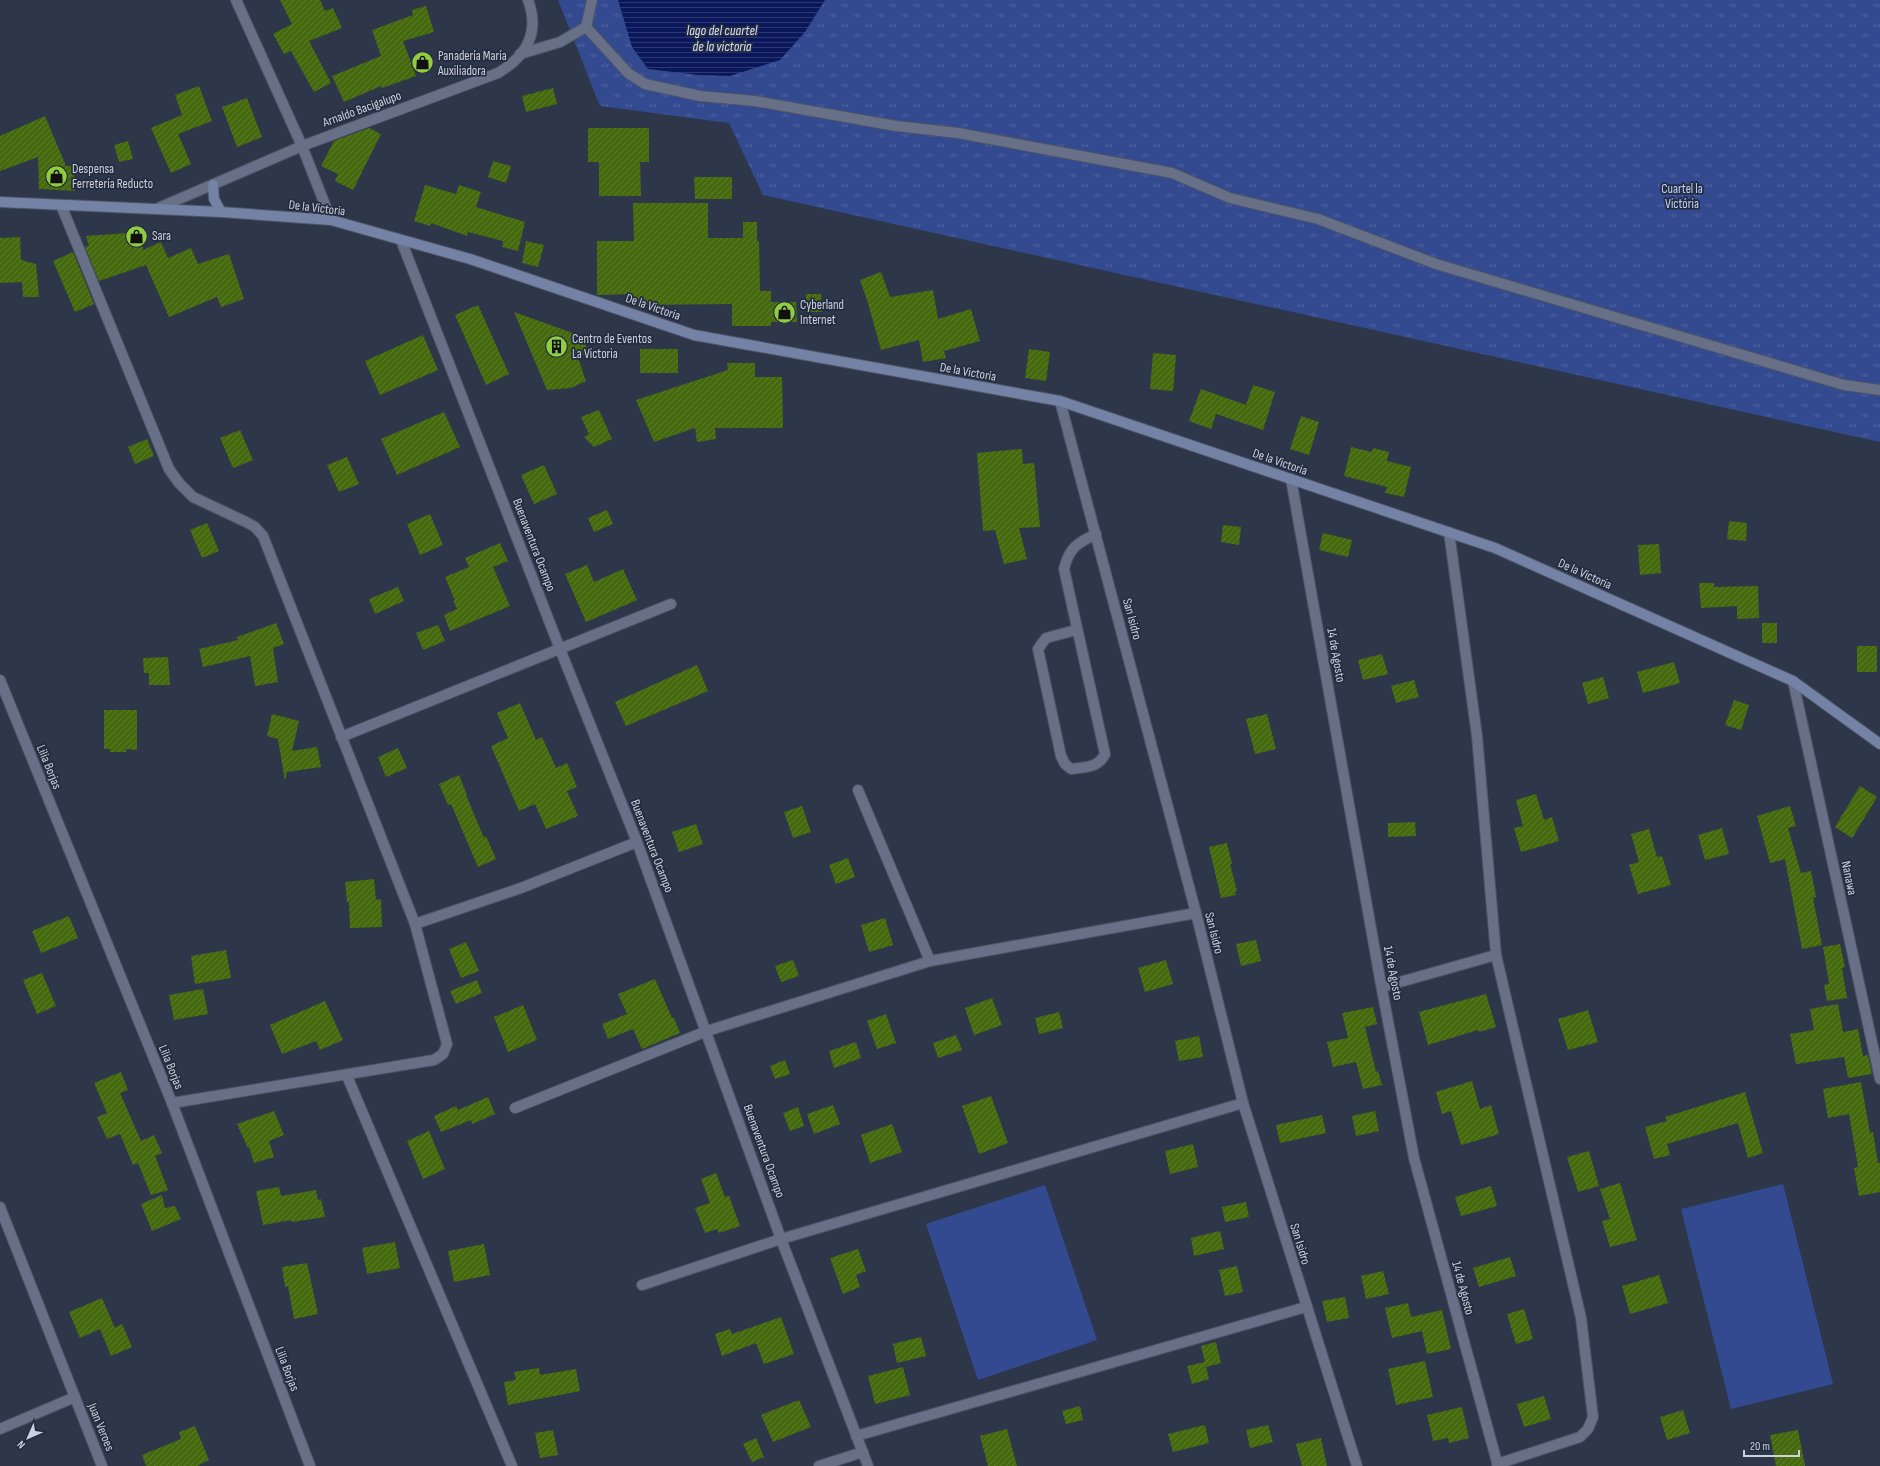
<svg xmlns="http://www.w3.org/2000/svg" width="1880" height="1466" viewBox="0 0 1880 1466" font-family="'Sofia Sans Condensed',sans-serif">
  <defs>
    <pattern id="park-tufts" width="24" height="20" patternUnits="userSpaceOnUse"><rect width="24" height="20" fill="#334a91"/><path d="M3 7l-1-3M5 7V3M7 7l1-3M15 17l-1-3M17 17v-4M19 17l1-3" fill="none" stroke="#4f63a0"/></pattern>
    <pattern id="water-rules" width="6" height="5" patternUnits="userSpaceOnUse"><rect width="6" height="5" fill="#0b175b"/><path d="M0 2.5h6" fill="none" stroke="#2d3872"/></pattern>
    <pattern id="building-hatch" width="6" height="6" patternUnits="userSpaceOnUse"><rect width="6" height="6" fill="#45690d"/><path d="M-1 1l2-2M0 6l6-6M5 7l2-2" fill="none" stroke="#5f7d30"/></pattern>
  </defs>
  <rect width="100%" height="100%" fill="#2e364a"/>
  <!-- green -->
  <g fill="#334a91">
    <polygon points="1783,1184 1833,1384 1731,1409 1681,1209"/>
    <polygon points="1045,1185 1097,1340 978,1380 926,1224"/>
  </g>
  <!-- park -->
  <polygon fill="url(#park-tufts)" points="558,0 1880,0 1880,442 763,195 729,123 600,106"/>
  <!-- water -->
  <polygon fill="url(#water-rules)" points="618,0 825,0 805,32 780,60 730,76 698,75 648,69 632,47"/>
  <!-- building -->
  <g fill="url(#building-hatch)">
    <polygon points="280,0 320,0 325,11 333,8 342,28 309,41 331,83 314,92 291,51 284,54 273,34 292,24"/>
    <polygon points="426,6 434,32 403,41 416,76 382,88 381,86 344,102 332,76 381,56 372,30 413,15 412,10"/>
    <polygon points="199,86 212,121 178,134 191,164 171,173 151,128 182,115 175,95"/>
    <polygon points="553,88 557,104 526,112 522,96"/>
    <polygon points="247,98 262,137 237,147 222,107"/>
    <polygon points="45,116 66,166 71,166 75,179 75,191 39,189 38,157 0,171 0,136"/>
    <polygon points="369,128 381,134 353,190 335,181 338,174 321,166 334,141"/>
    <polygon points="588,128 649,128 649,162 640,162 641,196 599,196 599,162 588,162"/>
    <polygon points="128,141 133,159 119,162 114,145"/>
    <polygon points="493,161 511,166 506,183 488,177"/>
    <polygon points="694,177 732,177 732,199 695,199"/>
    <polygon points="425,185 456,194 459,185 481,192 476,207 525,222 518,251 502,247 503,241 468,232 467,236 431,223 430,226 414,221"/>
    <polygon points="633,203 708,203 708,238 743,238 743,222 757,222 757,241 759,241 760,291 771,291 771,302 796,302 797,322 771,322 771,326 732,326 732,304 634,305 633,294 597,295 597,241 634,241"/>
    <polygon points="141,232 143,250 161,242 168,258 191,248 198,264 229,254 244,299 221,307 217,297 169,317 146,265 99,281 85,247 89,246 86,236"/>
    <polygon points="20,237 21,260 36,264 39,297 23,297 22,282 0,283 0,238"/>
    <polygon points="526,241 544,245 538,267 522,263"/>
    <polygon points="73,252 94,304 75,312 53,261"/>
    <polygon points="881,272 890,297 933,290 938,319 971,309 980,341 944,351 946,358 923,362 919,340 881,350 868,303 860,280"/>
    <polygon points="806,294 821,294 822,312 807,312"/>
    <polygon points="478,305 509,374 486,385 455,315"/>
    <polygon points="514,312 584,337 588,355 577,355 586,381 571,388 547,390"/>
    <polygon points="423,335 438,370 380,395 365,361"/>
    <rect x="640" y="349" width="38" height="24"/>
    <polygon points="1029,349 1050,352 1046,381 1025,378"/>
    <polygon points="1153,353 1176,355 1173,391 1150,389"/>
    <polygon points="727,363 755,363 755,377 782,377 783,428 715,428 716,439 697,442 695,428 654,442 636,400 728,370"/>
    <polygon points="1253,385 1275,392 1263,430 1216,414 1211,429 1189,421 1201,389 1246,405"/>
    <polygon points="599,410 612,439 594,447 584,437 589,434 581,417"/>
    <polygon points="444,412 460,447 397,475 381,439"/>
    <polygon points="1301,416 1319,422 1309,455 1290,449"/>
    <polygon points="240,430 253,460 233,468 220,438"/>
    <polygon points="147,439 154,456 135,464 128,447"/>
    <polygon points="1351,447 1372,452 1373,448 1389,452 1387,461 1411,467 1404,497 1385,493 1387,487 1344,476"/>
    <polygon points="1022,449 1023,464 1034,463 1040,527 1019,528 1027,559 1004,564 995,530 983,531 977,453"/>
    <polygon points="347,457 359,484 339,492 327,465"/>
    <polygon points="544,465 557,494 534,504 521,475"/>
    <polygon points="607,510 613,524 594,532 588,518"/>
    <polygon points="430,514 443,545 420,555 407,524"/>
    <polygon points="1729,521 1747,523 1746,541 1727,539"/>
    <polygon points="207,523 219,551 202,558 190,530"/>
    <polygon points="1223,525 1241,527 1239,545 1221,542"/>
    <polygon points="1323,533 1352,540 1348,557 1319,550"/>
    <polygon points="500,543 508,561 493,567 510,606 450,631 444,615 457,609 453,601 455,601 445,577 469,567 465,558"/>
    <polygon points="1659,544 1661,573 1640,575 1638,545"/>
    <polygon points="587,565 594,582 623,569 637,600 586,622 565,574"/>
    <polygon points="1699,583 1714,583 1714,587 1758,586 1759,618 1737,619 1737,606 1701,608"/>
    <polygon points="398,587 404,601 375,614 369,599"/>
    <polygon points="276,623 284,644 273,648 278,682 255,686 250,656 203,667 199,649 238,640 237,637"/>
    <rect x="1762" y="623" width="15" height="20"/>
    <polygon points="438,625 445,641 423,650 416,633"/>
    <rect x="1857" y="646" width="20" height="26"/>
    <polygon points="1382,654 1388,674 1363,680 1358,660"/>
    <polygon points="168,657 170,685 149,685 149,673 144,673 143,658"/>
    <polygon points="1674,662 1680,683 1643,693 1637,672"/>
    <polygon points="697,665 708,691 626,726 615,702"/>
    <polygon points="1603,677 1609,698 1588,704 1582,683"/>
    <polygon points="1414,680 1419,697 1396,703 1391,686"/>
    <polygon points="1734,700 1749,705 1741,730 1725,725"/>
    <polygon points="520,703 536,740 542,737 556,768 567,763 577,787 567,791 578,816 546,829 535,804 519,811 491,746 508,738 497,713"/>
    <polygon points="104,710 137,710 137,750 126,749 126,752 110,752 110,749 104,749"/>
    <polygon points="272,714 299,721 292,751 317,747 321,767 287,772 285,781 278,739 267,736"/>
    <polygon points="1267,714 1276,749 1255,754 1246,719"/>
    <polygon points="398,748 407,768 386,777 378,757"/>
    <polygon points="459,775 467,795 466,795 484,838 486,836 496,859 478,867 451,804 448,805 439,784"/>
    <polygon points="1860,786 1877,797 1852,838 1835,827"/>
    <polygon points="1536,794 1544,820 1552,817 1559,841 1521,852 1514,828 1523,826 1516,800"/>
    <polygon points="802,806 811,832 793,838 784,812"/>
    <polygon points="1790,806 1796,826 1788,828 1801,873 1811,871 1816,897 1813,898 1822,945 1802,949 1785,859 1770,863 1757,816"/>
    <polygon points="1415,822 1416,836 1388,837 1388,823"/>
    <polygon points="696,824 703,844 679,852 672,832"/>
    <polygon points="1722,828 1729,854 1705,860 1698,835"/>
    <polygon points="1649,829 1657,857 1662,856 1671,885 1638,894 1629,865 1639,862 1631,834"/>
    <polygon points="1227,843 1232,864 1230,864 1237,891 1235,892 1236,895 1221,898 1209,847"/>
    <polygon points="848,858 855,877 836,884 829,865"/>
    <polygon points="374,879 376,900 381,899 382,927 350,928 349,902 347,902 345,882"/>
    <polygon points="69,916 78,938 41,953 32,931"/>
    <polygon points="885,918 893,945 869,952 861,925"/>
    <polygon points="1256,940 1261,961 1241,966 1236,944"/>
    <polygon points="466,942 479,971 461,978 449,949"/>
    <polygon points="1840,944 1845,967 1842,968 1847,998 1827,1001 1824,985 1829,984 1823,947"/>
    <polygon points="226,950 231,978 195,984 191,956"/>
    <polygon points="793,960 799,976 781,982 775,966"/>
    <polygon points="1166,960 1173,984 1145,992 1138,968"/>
    <polygon points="42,973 56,1006 37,1014 23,980"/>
    <polygon points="655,979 672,1018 674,1018 680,1033 642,1049 633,1029 608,1039 602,1024 627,1014 618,994"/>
    <polygon points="477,980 482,993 456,1004 450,991"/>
    <polygon points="203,989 208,1014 174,1020 169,995"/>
    <polygon points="1486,994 1496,1027 1479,1032 1478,1030 1428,1045 1419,1012"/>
    <polygon points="992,998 1002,1025 974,1035 965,1008"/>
    <polygon points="325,1001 343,1040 320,1050 316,1041 282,1054 270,1025"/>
    <polygon points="1838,1004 1843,1032 1858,1029 1863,1056 1868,1055 1872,1074 1848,1078 1844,1057 1796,1064 1790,1034 1814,1030 1810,1009"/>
    <polygon points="523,1005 537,1040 508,1052 494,1017"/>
    <polygon points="1373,1007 1377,1024 1365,1027 1376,1072 1378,1071 1382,1085 1363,1089 1356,1062 1333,1067 1327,1042 1348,1038 1342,1013"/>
    <polygon points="1588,1010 1598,1042 1568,1050 1558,1019"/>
    <polygon points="1059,1012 1063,1028 1039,1034 1035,1018"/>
    <polygon points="886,1014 896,1043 877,1049 867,1021"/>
    <polygon points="956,1035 962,1050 938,1058 933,1043"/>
    <polygon points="1199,1036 1203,1057 1179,1061 1175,1041"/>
    <polygon points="856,1042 861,1058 834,1068 829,1051"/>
    <polygon points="785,1060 790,1074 775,1079 770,1066"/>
    <polygon points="121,1072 128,1090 120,1093 141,1141 154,1135 162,1153 155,1156 168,1190 151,1195 138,1163 133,1165 120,1134 107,1139 97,1117 107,1113 94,1083"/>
    <polygon points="1472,1081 1480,1109 1491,1105 1499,1134 1461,1145 1451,1111 1442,1114 1436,1092"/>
    <polygon points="1861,1082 1870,1133 1873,1132 1878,1163 1880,1163 1880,1192 1859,1196 1854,1168 1858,1167 1849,1114 1828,1118 1823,1089"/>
    <polygon points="1745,1092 1763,1153 1748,1158 1738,1123 1667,1144 1670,1155 1654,1159 1645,1127 1667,1121 1665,1117"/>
    <polygon points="991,1096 1008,1143 979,1154 962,1106"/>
    <polygon points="488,1097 495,1114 472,1124 471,1120 441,1132 434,1116 456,1106 458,1110"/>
    <polygon points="833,1105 840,1124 814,1134 807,1114"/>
    <polygon points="798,1107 804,1126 790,1131 783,1113"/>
    <polygon points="274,1111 284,1135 269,1141 274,1157 254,1163 249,1147 248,1148 237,1124"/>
    <polygon points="1375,1111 1379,1131 1356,1136 1352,1116"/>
    <polygon points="1322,1115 1326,1133 1280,1143 1276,1125"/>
    <polygon points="892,1124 902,1152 870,1163 861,1135"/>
    <polygon points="429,1131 445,1169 423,1179 407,1141"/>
    <polygon points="1193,1144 1198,1167 1170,1174 1165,1151"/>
    <polygon points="1589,1151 1599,1186 1578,1192 1567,1157"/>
    <polygon points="716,1173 725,1197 729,1196 740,1226 719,1233 717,1229 705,1233 695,1208 710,1203 701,1179"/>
    <polygon points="1620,1183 1637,1240 1610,1247 1602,1221 1610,1219 1600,1189"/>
    <polygon points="1491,1186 1497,1206 1461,1216 1455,1197"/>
    <polygon points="279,1187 281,1196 316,1190 318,1200 321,1199 325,1217 292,1222 291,1220 263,1225 256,1191"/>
    <polygon points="162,1195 165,1208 175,1206 181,1219 152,1231 141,1204"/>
    <polygon points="1246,1202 1249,1217 1225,1222 1222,1207"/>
    <polygon points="1220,1231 1224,1249 1194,1256 1191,1238"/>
    <polygon points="395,1242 400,1268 367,1274 362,1248"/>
    <polygon points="484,1244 490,1275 454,1282 448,1251"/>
    <polygon points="858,1249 866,1271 856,1275 860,1287 843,1294 830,1258"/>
    <polygon points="1510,1257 1516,1276 1479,1287 1473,1268"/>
    <polygon points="307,1263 318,1314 294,1319 288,1286 285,1287 282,1267"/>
    <polygon points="1237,1266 1243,1292 1225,1296 1219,1270"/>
    <polygon points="1383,1271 1389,1294 1366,1299 1361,1276"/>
    <polygon points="1659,1275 1668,1303 1630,1314 1622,1286"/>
    <polygon points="1345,1297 1349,1318 1327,1322 1322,1301"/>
    <polygon points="102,1298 115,1328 122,1324 132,1347 111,1356 100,1329 80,1338 69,1312"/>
    <polygon points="1408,1303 1411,1317 1442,1310 1451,1349 1427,1354 1422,1331 1392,1338 1385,1308"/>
    <polygon points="1524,1309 1533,1339 1516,1344 1507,1314"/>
    <polygon points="781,1317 794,1354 764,1364 756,1343 722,1356 715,1334 730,1329 732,1334"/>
    <polygon points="921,1337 926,1356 897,1363 893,1344"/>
    <polygon points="1216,1342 1221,1363 1206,1367 1209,1379 1192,1384 1187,1366 1205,1362 1201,1346"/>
    <polygon points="1425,1361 1433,1397 1396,1405 1388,1369"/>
    <polygon points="903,1367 910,1395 875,1404 868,1376"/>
    <polygon points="539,1368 540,1375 576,1369 580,1391 508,1405 504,1382 516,1380 514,1372"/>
    <polygon points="1544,1396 1551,1419 1524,1427 1517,1404"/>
    <polygon points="799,1400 811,1427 773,1442 761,1415"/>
    <polygon points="1080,1406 1083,1420 1066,1424 1062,1411"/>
    <polygon points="1462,1407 1469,1438 1449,1443 1448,1438 1433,1441 1427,1415"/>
    <polygon points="1683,1410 1690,1433 1667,1440 1660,1417"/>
    <polygon points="1205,1425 1209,1443 1173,1452 1168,1434"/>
    <polygon points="1268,1425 1273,1442 1250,1448 1246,1430"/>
    <polygon points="195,1426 209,1460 197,1466 146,1466 142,1455 181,1439 179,1432"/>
    <polygon points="1007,1429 1017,1466 988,1466 980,1436"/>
    <polygon points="553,1430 558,1455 540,1458 535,1433"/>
    <polygon points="1798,1430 1805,1466 1776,1466 1770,1435"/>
    <polygon points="756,1438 764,1457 752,1462 743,1444"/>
    <polygon points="1321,1438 1327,1466 1302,1466 1296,1444"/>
  </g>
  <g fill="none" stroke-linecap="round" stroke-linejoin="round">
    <defs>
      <g id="service">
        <polyline points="586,27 592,0"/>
        <polyline points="520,54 560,42 586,27 628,73 645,84 700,96 755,101 896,126 958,133 1172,173 1230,198 1318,219 1436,264 1844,385 1880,390"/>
        <polyline points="302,146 331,220"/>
        <path d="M 1076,630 L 1046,638 L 1038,649 L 1061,756 L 1065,764 L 1071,769 C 1086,767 1098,768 1105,754 L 1064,569 C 1069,548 1077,543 1096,534"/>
        <polyline points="858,790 930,961"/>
        <polyline points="642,1285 781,1239"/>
        <polyline points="819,1466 863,1452"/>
      </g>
      <g id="minor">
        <polyline points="236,0 302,146"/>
        <polyline points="61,205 169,469 179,483 193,497 246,522 255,527 263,536 415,924 447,1044 443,1054 434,1060 172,1103"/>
        <polyline points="401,240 560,649 637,842 781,1239 868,1466"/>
        <polyline points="1060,401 1196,913 1243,1103 1357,1466"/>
        <polyline points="1291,479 1380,979 1414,1158 1498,1466"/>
        <polyline points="1449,532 1477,736 1496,955 1581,1318 1593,1417 1588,1429 1580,1437 1497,1464"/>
        <polyline points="0,680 172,1103 310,1466"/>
        <polyline points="1793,681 1880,1079"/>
        <polyline points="341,737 671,604"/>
        <polyline points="415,924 521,888 637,842"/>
        <polyline points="1382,987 1496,955"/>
        <polyline points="347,1076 512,1466"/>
        <polyline points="515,1108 707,1031 930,961 1196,913"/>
        <polyline points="0,1207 102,1466"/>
        <polyline points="781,1239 1243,1103"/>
        <polyline points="0,1429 75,1397"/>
        <polyline points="856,1436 1306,1307"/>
      </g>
      <path id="tertiary" d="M 156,209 L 302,146 L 498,73 C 527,56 540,32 528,0"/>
      <g id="secondary">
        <polyline points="213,185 214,199 221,212"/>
        <polyline points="0,202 221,212 331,220 470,259 694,335 1060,401 1495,548 1793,681 1880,744"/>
      </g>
    </defs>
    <!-- service casing -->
    <use href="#service" stroke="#4d5364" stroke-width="12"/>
    <!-- minor casing -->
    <use href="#minor" stroke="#4d5364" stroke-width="12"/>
    <!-- tertiary casing -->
    <use href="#tertiary" stroke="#4d5364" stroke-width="12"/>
    <!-- secondary casing -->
    <use href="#secondary" stroke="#4d5364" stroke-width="12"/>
    <!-- service -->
    <use href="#service" stroke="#677087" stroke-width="10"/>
    <!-- minor -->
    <use href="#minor" stroke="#677087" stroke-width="10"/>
    <!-- tertiary -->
    <use href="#tertiary" stroke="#677087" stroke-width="10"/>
    <!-- secondary -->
    <use href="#secondary" stroke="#7482a6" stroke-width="10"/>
  </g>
  <!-- icons -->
  <defs>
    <symbol id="shop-disc" viewBox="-11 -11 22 22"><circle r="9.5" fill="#91cd40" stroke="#242c40"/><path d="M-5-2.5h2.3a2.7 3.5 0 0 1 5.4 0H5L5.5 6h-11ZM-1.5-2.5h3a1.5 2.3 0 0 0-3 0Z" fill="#111"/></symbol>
    <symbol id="building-disc" viewBox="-11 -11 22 22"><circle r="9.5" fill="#91cd40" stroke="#242c40"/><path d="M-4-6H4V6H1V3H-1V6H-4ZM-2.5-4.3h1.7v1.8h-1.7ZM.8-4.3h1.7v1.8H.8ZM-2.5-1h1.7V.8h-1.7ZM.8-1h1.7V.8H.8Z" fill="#111"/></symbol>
  </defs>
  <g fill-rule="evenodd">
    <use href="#shop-disc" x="410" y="50" width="25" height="25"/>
    <use href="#shop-disc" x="44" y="164" width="25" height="25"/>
    <use href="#shop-disc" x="124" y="224" width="25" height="25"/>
    <use href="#shop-disc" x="772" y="300" width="25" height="25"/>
    <use href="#building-disc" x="544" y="334" width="25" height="25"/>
  </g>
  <g text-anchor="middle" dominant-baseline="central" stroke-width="3.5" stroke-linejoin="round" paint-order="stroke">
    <!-- poi labels -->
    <g font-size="13" fill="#ccd1de" stroke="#242c40" text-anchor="start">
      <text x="438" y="56">Panadería María<tspan x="438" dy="15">Auxiliadora</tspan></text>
      <text x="72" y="169">Despensa<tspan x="72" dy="15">Ferretería Reducto</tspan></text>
      <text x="152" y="236">Sara</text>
      <text x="800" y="305">Cyberland<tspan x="800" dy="15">Internet</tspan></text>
      <text x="572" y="339">Centro de Eventos<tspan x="572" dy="15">La Victoria</tspan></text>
    </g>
    <!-- street labels -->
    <g font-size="13" fill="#ccd1de" stroke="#242c40">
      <text transform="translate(362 109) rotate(-20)">Arnaldo Bacigalupo</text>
      <text transform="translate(317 208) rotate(7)">De la Victoria</text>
      <text transform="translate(653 307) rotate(19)">De la Victoria</text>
      <text transform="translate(968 372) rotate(10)">De la Victoria</text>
      <text transform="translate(1280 462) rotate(19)">De la Victoria</text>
      <text transform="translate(534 545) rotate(69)">Buenaventura Ocampo</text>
      <text transform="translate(1585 574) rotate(24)">De la Victoria</text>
      <text transform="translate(1132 619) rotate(75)">San Isidro</text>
      <text transform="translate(1336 655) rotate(80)">14 de Agosto</text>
      <text transform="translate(49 767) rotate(68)">Lilia Borjas</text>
      <text transform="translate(652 846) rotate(69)">Buenaventura Ocampo</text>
      <text transform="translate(1849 878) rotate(78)">Nanawa</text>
      <text transform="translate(1214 933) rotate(76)">San Isidro</text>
      <text transform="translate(1393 973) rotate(79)">14 de Agosto</text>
      <text transform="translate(171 1067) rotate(68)">Lilia Borjas</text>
      <text transform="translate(764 1151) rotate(70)">Buenaventura Ocampo</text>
      <text transform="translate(1300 1244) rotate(73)">San Isidro</text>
      <text transform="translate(1463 1288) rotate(75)">14 de Agosto</text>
      <text transform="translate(287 1369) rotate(69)">Lilia Borjas</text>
      <text transform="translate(101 1427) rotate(68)">Juan Veroes</text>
    </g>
    <!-- park labels -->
    <g font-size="13" fill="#c3d4fd" stroke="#242c40">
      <text x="1682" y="189">Cuartel la<tspan x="1682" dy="15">Victória</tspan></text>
    </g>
    <!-- water labels -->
    <g font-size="14" font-style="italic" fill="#d7e0f5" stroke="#242c40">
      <text x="722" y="30">lago del cuartel<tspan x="722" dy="16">de la victoria</tspan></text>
    </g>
  </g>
  <!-- north arrow -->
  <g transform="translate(28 1438) rotate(225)" stroke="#242c40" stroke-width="3" paint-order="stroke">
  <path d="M0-3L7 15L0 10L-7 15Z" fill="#ccd1de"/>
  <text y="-6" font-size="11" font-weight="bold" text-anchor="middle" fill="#ccd1de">N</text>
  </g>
  <!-- scale -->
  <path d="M1744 1450v6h55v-6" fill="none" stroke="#ccd1de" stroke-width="2"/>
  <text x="1750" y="1450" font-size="12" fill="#ccd1de" stroke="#242c40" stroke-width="3" paint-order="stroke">20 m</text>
</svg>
